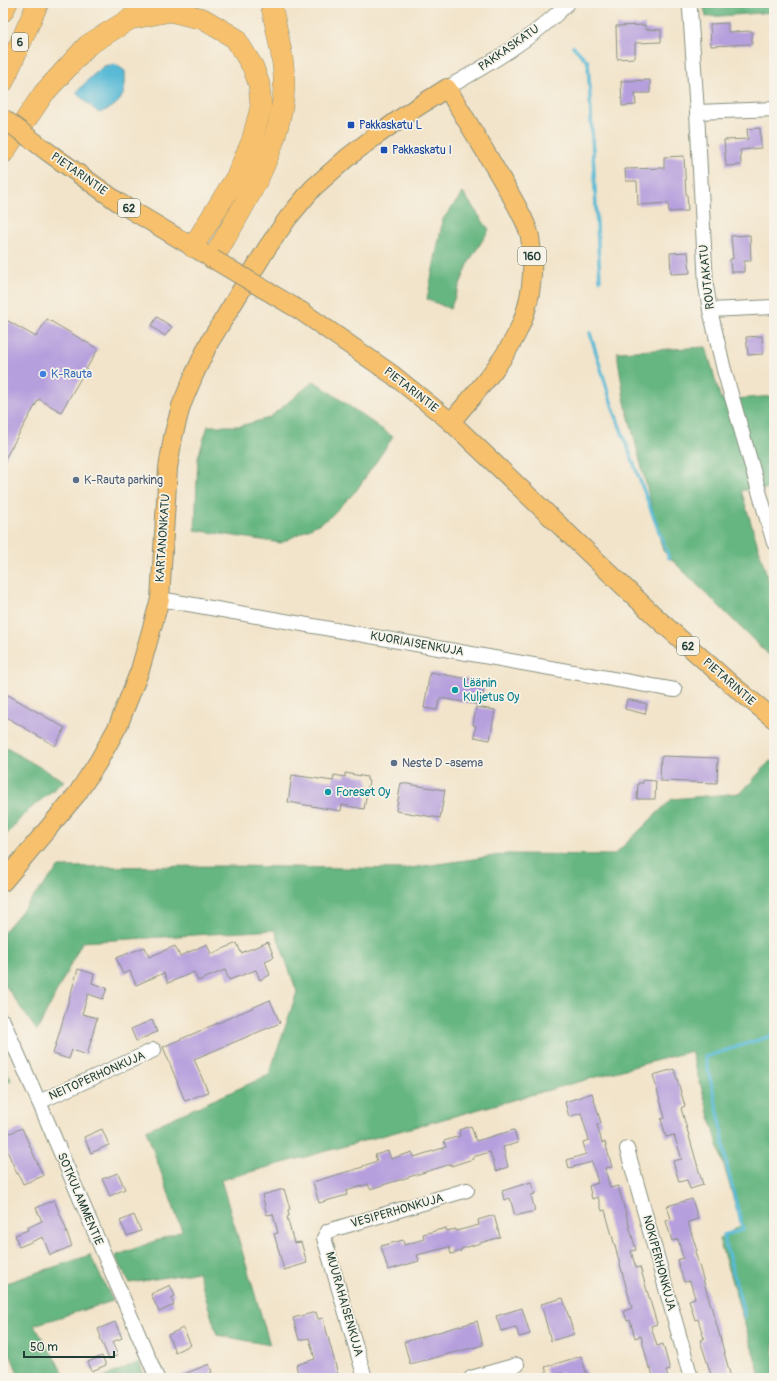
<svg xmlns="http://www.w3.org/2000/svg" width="777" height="1381" viewBox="0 0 777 1381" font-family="Pangolin,sans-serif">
  <rect width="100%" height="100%" fill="#f7f3e8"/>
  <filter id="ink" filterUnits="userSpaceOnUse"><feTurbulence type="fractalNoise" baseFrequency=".025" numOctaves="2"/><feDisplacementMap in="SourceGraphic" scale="8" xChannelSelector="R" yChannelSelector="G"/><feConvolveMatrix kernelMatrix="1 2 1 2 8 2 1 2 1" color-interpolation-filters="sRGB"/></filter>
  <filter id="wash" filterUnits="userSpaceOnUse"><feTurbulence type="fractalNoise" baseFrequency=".012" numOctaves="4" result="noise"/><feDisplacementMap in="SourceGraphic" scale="16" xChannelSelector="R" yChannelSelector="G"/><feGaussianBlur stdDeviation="0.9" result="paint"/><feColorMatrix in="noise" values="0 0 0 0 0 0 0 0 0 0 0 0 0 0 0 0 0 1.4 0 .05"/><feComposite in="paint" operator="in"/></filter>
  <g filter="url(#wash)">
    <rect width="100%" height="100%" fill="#f2e4ca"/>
    <!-- forest -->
    <g fill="#66b681" stroke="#427a5a">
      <polygon points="703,3 774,3 774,12 706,17"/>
      <polygon points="463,193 489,230 470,260 450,309 427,299 443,219"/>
      <polygon points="706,347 721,400 774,396 774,489 741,490 774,599 774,660 663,551 624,398 617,352"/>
      <polygon points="314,381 393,437 356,491 328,519 281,543 195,530 198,457 208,426 240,426 269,418"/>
      <polygon points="3,746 64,781 24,814 3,839"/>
      <polygon points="771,760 774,763 774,1378 761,1378 719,1239 741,1225 691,1051 221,1180 270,1345 217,1335 198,1272 130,1283 115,1256 182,1231 146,1130 269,1075 297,992 275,930 82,942 37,1031 3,982 3,933 59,867 229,866 403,869 508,854 614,855 672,799 741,793"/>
      <polygon points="3,1063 11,1080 3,1085"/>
      <polygon points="90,1255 113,1301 34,1325 67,1378 20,1378 3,1337 3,1284"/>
      <polygon points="139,1362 145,1378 101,1378"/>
    </g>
    <!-- water -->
    <path fill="#58bad6" stroke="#3c7c85" d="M 115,64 L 125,71 C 126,95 123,104 99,113 L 76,93 L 91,77 L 104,66 Z"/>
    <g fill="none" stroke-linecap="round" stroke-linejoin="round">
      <!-- stream -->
      <g stroke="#58bad6" stroke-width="3.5">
        <polyline points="573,46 588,62 600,280"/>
        <polyline points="590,333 613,408 669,558"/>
        <polyline points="745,1317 723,1235 743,1230 727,1167 721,1125 705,1057 774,1035"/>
      </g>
    </g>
    <g id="blocks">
      <!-- building -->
      <g fill="#b69fdd">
        <polygon points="728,23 728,32 752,31 752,44 711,46 710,24"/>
        <polygon points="645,25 645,29 661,30 661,42 635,43 635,58 617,59 616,26"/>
        <polygon points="650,80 650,93 635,93 636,105 622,106 621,81"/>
        <polygon points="760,128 761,148 740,150 741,165 726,166 724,140 748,139 747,129"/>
        <polygon points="684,156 686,194 687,194 688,211 669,212 668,203 638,205 637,181 626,181 625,169 664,168 664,157"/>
        <polygon points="750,235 751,261 744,261 744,272 731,272 730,259 733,259 731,236"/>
        <polygon points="688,252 690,273 671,274 670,253"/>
        <polygon points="157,317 172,327 165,336 151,326"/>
        <polygon points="3,318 36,337 47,319 98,349 61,412 39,399 3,462"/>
        <polygon points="762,336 763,354 748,355 746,337"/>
        <polygon points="430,672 485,682 481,705 440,698 437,710 424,708"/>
        <polygon points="3,692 65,728 55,746 3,715"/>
        <polygon points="627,699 647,704 645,714 625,709"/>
        <polygon points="476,707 495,710 490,740 474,737 476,726 473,725"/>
        <polygon points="661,756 718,758 717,783 660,781"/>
        <polygon points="345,773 367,777 367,780 369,781 364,809 342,805 341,811 288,802 292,775 333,781 334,775 345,777"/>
        <polygon points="643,780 656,781 655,799 637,799 638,783 643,783"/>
        <polygon points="401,783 445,790 440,818 396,811"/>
        <polygon points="268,942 274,957 265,961 270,975 260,980 256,970 229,980 225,970 198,981 194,972 168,983 164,973 136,985 130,971 123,974 116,958 145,947 149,957 175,946 180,956 207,944 211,954 237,943 241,953"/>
        <polygon points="78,969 94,974 92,983 107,988 103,999 88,994 82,1014 97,1018 87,1055 72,1050 69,1059 53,1054"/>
        <polygon points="270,1000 280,1023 194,1059 208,1092 185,1101 163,1047"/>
        <polygon points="152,1020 157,1032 136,1041 131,1029"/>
        <polygon points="674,1069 685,1106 681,1108 703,1185 690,1189 687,1180 679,1182 673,1161 682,1159 674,1135 666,1137 661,1119 665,1118 653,1075"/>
        <polygon points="592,1093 601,1123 597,1125 602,1143 605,1142 612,1167 605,1168 610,1188 618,1186 636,1250 631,1251 636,1268 640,1267 657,1324 651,1326 657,1346 663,1344 670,1370 666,1371 668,1378 653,1378 651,1368 649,1368 641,1336 635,1338 630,1320 627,1321 624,1311 632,1308 605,1210 602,1211 598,1197 592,1199 589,1186 598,1183 592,1162 569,1168 567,1160 586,1154 583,1142 589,1140 581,1113 569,1117 565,1102"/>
        <polygon points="471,1126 476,1141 514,1130 518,1143 503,1147 508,1167 496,1171 490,1152 473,1157 473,1159 451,1166 451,1164 370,1189 368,1184 346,1191 347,1195 319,1203 313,1182 363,1167 363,1166 377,1161 375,1155 388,1151 391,1159 412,1152 414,1157 446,1147 444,1141 460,1136 459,1130"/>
        <polygon points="22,1128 43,1176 23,1184 18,1173 17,1174 3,1141 3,1136"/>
        <polygon points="102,1129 109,1145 91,1153 84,1137"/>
        <polygon points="118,1173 125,1189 110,1196 102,1179"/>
        <polygon points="531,1182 535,1194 531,1195 535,1211 515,1216 510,1198 504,1200 502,1191"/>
        <polygon points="284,1189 290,1209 288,1210 289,1216 287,1217 294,1243 301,1242 307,1263 284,1270 274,1234 278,1233 273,1214 267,1215 262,1195"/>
        <polygon points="692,1199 698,1219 688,1222 697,1251 695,1252 719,1333 731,1378 712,1378 700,1340 704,1339 698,1319 695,1320 689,1300 695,1298 690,1281 684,1282 677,1260 683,1258 678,1239 672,1241 666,1221 671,1219 667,1206"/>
        <polygon points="54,1200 67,1231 66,1231 72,1246 50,1255 43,1237 19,1247 15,1235 28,1230 27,1228 42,1221 36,1208"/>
        <polygon points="134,1215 141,1231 127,1236 120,1221"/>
        <polygon points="494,1215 500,1237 461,1249 461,1251 451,1254 449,1247 417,1255 419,1261 388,1270 381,1246 403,1240 404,1245 424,1239 423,1234 446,1228 446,1231 456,1229 456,1231 479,1225 478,1220"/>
        <polygon points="170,1285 175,1296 171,1298 174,1305 159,1312 151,1294"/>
        <polygon points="563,1298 574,1334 551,1341 541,1304"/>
        <polygon points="522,1308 530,1334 519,1337 516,1327 501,1331 496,1316"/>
        <polygon points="316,1312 318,1319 323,1318 339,1378 299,1378 296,1365 315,1359 309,1338 299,1340 293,1318"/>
        <polygon points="477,1321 483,1345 410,1364 404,1342"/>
        <polygon points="115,1322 122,1338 112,1342 118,1355 109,1359 100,1338 101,1337 98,1329"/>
        <polygon points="183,1328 191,1345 175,1352 168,1335"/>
        <polygon points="102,1356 106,1365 92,1371 88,1362"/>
        <polygon points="581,1356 588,1378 563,1378 562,1373 548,1377 545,1367"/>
        <polygon points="209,1364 212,1372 210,1373 211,1378 175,1378"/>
      </g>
    </g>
  </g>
  <g filter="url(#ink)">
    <use href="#blocks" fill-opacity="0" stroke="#88907f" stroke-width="1"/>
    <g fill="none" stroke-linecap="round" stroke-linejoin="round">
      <defs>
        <g id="minor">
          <polyline points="688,3 690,9 697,112 706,286 710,310 724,370 774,543"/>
          <path d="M 447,88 C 489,64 534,38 568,3"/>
          <polyline points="697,112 774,109"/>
          <polyline points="710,310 774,307"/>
          <polyline points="160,599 675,690"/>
          <polyline points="3,1021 39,1102 157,1378"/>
          <polyline points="39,1102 154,1050"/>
          <polyline points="627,1149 691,1378"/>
          <polyline points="365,1378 324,1238 328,1231 467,1190"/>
          <polyline points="471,1378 517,1365"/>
        </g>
        <g id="major">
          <polyline points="48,152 118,202 213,259"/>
          <polyline points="301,311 393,375 451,422 659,620 731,684 774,719"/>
          <path d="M 3,882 L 77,794 L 98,762 L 118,726 L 140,670 L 160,599 L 168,468 L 173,437 L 181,406 L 194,375 L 209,343 L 267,248 L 288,218 L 313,188 L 348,157 L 373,138 L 411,111 L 447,88 C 467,121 487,154 506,187 C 514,201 527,222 530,237 C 535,268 532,302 518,331 C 502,365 475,393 451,422"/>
        </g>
        <g id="highway">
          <polyline points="3,11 7,3"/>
          <polyline points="3,82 38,3"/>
          <polyline points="3,153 44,93 88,45 130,19 170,11 203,19 235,38 253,67 259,84 261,107 252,141 237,176 193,247"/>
          <path d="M 213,259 C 243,206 281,151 284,87 C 285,59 276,30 271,3"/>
        </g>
      </defs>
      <!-- minor casing -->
      <use href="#minor" stroke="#88907f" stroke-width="16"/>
      <!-- major casing -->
      <use href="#major" stroke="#88907f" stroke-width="20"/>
      <!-- highway casing -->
      <use href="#highway" stroke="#88907f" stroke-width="22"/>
      <!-- minor -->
      <use href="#minor" stroke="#fff" stroke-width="14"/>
      <!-- major -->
      <use href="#major" stroke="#f7c06c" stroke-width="18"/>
      <!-- highway -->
      <use href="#highway" stroke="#f7c06c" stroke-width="21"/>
      <defs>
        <g id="major-bridge">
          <polyline points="3,118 48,152"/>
          <polyline points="213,259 301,311"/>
        </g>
      </defs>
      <!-- major-bridge casing -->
      <use href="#major-bridge" stroke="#88907f" stroke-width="20" stroke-linecap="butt"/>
      <!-- major-bridge -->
      <use href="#major-bridge" stroke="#f7c06c" stroke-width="18"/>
    </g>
  </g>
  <!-- markers -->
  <g fill="#1a4fb4" stroke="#f7f3e8" stroke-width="1.5">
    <rect x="347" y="121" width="8" height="8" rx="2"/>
    <rect x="380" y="146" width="8" height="8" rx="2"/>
  </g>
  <circle fill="#3f7fe0" stroke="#f7f3e8" stroke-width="1.5" cx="43" cy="374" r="4"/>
  <g fill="#5c6f8a" stroke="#f7f3e8" stroke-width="1.5">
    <circle cx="76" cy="480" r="4"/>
    <circle cx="394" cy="763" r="4"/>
  </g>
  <g fill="#0f9aa8" stroke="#f7f3e8" stroke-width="1.5">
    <circle cx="455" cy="690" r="4"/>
    <circle cx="328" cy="792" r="4"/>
  </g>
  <g text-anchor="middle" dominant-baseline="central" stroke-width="3.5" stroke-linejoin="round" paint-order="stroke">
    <!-- shield labels -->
    <g fill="#f7f3e8" stroke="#60746a" stroke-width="1">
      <rect x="12" y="33" width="16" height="18" rx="3"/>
      <rect x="118" y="199" width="22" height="18" rx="3"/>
      <rect x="518" y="247" width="28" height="18" rx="3"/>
      <rect x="677" y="637" width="22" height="18" rx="3"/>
    </g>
    <g font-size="11" font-weight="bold" fill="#1f3d34">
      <text x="20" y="42">6</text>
      <text x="129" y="208">62</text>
      <text x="532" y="256">160</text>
      <text x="688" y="646">62</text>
    </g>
    <!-- street labels -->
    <g font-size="12" fill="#1f3d34" stroke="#f7f3e8">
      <text transform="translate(509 48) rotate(-35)">PAKKASKATU</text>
      <text transform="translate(79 174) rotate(35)">PIETARINTIE</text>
      <text transform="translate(707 277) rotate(-96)">ROUTAKATU</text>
      <text transform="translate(411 390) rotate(38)">PIETARINTIE</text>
      <text transform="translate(163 538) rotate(-86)">KARTANONKATU</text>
      <text transform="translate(417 644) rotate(10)">KUORIAISENKUJA</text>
      <text transform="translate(729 682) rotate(41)">PIETARINTIE</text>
      <text transform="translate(97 1076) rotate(-24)">NEITOPERHONKUJA</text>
      <text transform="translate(80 1199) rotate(67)">SOTKULAMMENTIE</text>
      <text transform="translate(397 1211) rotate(-16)">VESIPERHONKUJA</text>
      <text transform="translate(659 1263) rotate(75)">NOKIPERHONKUJA</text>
      <text transform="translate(344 1304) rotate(74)">MUURAHAISENKUJA</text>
    </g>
    <!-- transit labels -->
    <g font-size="12" fill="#164399" stroke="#f7f3e8" text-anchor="start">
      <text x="359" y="125">Pakkaskatu L</text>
      <text x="392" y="150">Pakkaskatu I</text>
    </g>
    <!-- shop labels -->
    <g font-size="12" fill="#366cbe" stroke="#f7f3e8" text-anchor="start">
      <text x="51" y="374">K-Rauta</text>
    </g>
    <!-- service labels -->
    <g font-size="12" fill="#4e5e75" stroke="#f7f3e8" text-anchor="start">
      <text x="84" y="480">K-Rauta parking</text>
      <text x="402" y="763">Neste D -asema</text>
    </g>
    <!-- culture labels -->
    <g font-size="12" fill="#0d838f" stroke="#f7f3e8" text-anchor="start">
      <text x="463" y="683">Läänin<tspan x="463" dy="14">Kuljetus Oy</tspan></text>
      <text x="336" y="792">Foreset Oy</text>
    </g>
  </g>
  <!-- margin -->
  <rect width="777" height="1381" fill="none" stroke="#f7f3e8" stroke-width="16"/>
  <!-- scale -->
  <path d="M24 1351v6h90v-6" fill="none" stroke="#1f3d34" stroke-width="2"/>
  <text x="30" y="1351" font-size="12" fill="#1f3d34" stroke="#f7f3e8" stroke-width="3" paint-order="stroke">50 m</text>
</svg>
